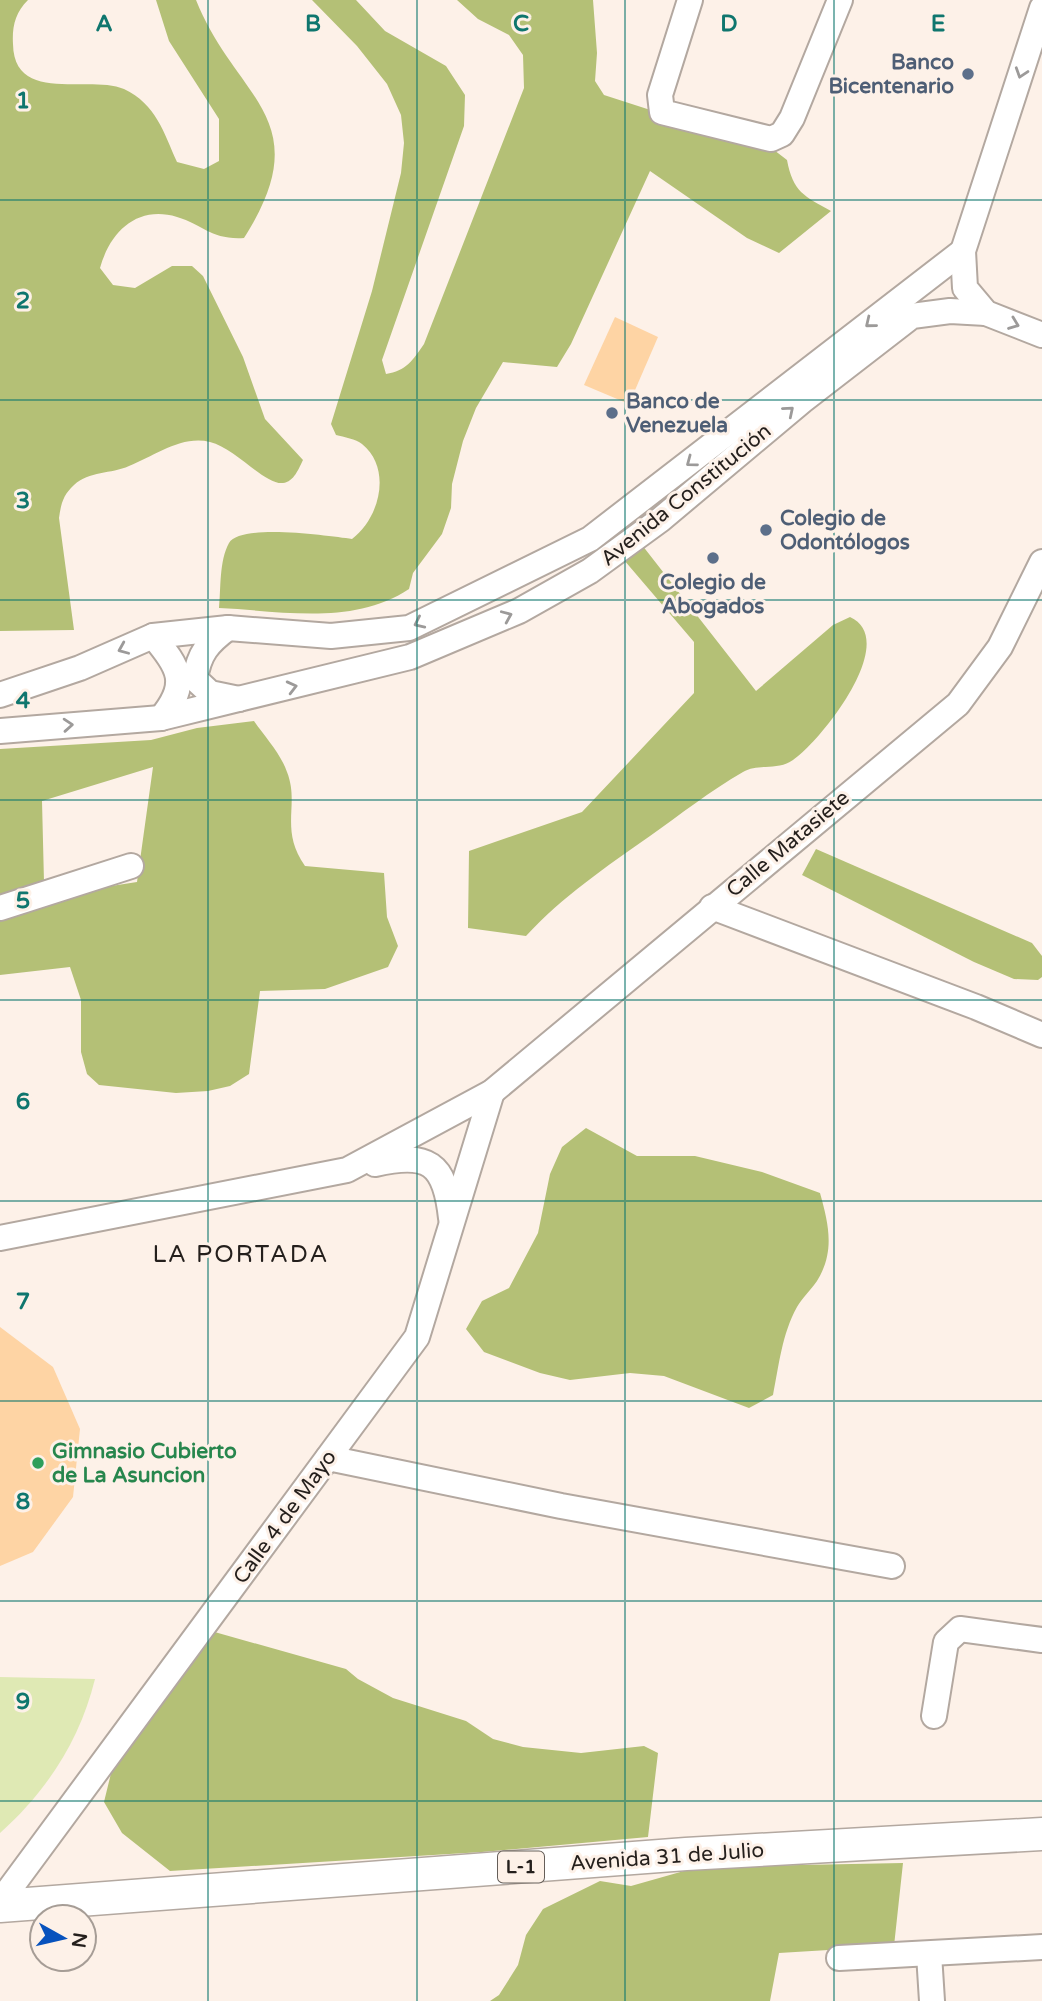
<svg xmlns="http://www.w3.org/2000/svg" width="1042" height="2001" viewBox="0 0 1042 2001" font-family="'Varela Round',sans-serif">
  <rect width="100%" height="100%" fill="#fdf1e8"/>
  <!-- green -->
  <path fill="#dfe9b4" d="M 0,1677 L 95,1679 C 80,1740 47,1791 0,1833 Z"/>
  <!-- forest -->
  <g fill="#b4c076">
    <path d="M 0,0 L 28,0 C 15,13 12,27 13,44 C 14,105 90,74 124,89 C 156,104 164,133 177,162 L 204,169 L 219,161 L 219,119 L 169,41 L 156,0 L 196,0 C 236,100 320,118 244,238 C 211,240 204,225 177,217 C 137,205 110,232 100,268 L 113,285 L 135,288 L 172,266 L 192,266 L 203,276 L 243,357 L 265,419 L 303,460 C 299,468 294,482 283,483 C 265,485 235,448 210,442 C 181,435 155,456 129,466 C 111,474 89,471 74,485 C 63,495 61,504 59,518 L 74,630 L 0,631 Z"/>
    <path d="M 312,0 L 356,0 L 385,31 L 446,66 L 465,95 L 464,126 L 382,360 L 386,374 C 406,371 413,360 424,344 L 524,88 L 523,55 L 509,35 L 478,19 L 457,0 L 593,0 L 597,53 L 595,81 L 604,95 L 774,150 L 787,160 C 793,192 804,196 831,211 L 779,253 L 747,238 L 650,171 L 571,344 L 557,367 L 503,362 L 476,408 L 463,441 L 452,484 L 451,508 L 442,534 L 413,573 L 409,589 C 353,626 283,611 219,608 C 221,589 219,561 229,543 C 241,523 329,536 352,539 C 379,519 393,469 362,444 C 356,439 344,437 336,435 L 331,424 L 372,291 L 401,173 L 404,143 L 401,115 L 387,84 L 357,46 Z"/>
    <path d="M 642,545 L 756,691 L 833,625 L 850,617 C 901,640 821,741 793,760 C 778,771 758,763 743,772 C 710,791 681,814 650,836 C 606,867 563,896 526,936 L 468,928 L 469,851 L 582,812 L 694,693 L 694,642 L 624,560 Z"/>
    <path d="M 254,721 C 265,737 281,754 287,772 C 300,805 279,829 305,866 L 384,873 L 387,917 L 398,946 L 388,967 L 325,989 L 260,991 L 249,1074 L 230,1086 L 208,1091 L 176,1093 L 99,1085 L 87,1074 L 81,1052 L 81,1000 L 70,967 L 0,975 L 0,913 L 60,894 L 137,882 L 153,767 L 42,801 L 44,882 L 0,894 L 0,749 L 151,740 L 197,728 Z"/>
    <polygon points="816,849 1032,943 1042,956 1042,977 1038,980 1014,979 974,962 802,875"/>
    <path d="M 586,1128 L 637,1156 L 695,1156 L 762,1172 L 820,1193 C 829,1225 835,1252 817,1281 C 811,1290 802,1298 797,1307 C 782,1334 779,1365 773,1395 L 749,1408 L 664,1376 L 630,1373 L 570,1380 L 540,1373 L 484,1352 L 466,1329 L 482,1301 L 509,1288 L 538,1233 L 550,1174 L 562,1147 Z"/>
    <polygon points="204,1629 346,1669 358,1679 393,1698 466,1721 493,1739 523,1747 581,1753 644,1746 658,1753 648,1837 482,1852 170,1871 122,1833 104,1802 115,1757"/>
    <polygon points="903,1863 894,1946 779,1953 770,2001 490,2001 499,1995 518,1965 526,1935 543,1909 600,1881 631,1886 698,1867"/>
  </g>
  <!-- building -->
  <g fill="#fed4a4">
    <polygon points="615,317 658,337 629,404 584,385"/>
    <polygon points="0,1327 53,1367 80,1429 73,1497 33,1552 0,1566"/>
  </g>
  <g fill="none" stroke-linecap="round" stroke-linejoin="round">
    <defs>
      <g id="minor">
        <polyline points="690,0 660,95 662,112 771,139 782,134 792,118 840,0"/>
        <polyline points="1042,8 963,251 965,288 986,313 1042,335"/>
        <path d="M 228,628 C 208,643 199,653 195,679 L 210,693 L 239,699"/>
        <path d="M 153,636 C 179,668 190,683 161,718"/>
        <polyline points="0,695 80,668 153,636 228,628 331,636 409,628 590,539 963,251"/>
        <polyline points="0,731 161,718 410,657 519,611 590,571 660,520 802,401 912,316 950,311 986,313"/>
        <polyline points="712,907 976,1007 1042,1035"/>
        <polyline points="0,908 131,866"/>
        <path d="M 375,1164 C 428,1152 445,1162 451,1218"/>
        <polyline points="0,1238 347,1170 492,1092 958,704 1000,647 1042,562"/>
        <polyline points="328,1458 561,1506 892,1566"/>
        <polyline points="934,1716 946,1642 960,1629 1042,1640"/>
        <polyline points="0,1902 417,1337 492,1092"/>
        <polyline points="929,1954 932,2001"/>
        <polyline points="839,1958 1042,1947"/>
      </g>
      <polyline id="major" points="0,1906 686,1854 1042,1834"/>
    </defs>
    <!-- minor casing -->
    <use href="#minor" stroke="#b3a8a0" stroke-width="28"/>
    <!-- major casing -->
    <use href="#major" stroke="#b3a8a0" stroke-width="35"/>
    <!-- minor -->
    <use href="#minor" stroke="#fff" stroke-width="24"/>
    <!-- major -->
    <use href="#major" stroke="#fff" stroke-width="32"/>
  </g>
  <!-- one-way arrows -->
  <defs><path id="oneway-chevron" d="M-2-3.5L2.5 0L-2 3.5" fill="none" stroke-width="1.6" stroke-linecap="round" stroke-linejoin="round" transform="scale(1.75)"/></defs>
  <g stroke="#9c9a99">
    <use href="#oneway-chevron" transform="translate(1021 73) rotate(108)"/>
    <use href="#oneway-chevron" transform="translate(870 323) rotate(141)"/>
    <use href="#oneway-chevron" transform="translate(1014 324) rotate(21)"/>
    <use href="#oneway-chevron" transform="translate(789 411) rotate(-40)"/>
    <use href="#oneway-chevron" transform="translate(691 462) rotate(143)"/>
    <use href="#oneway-chevron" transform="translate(507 616) rotate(-23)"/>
    <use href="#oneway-chevron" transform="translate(419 623) rotate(155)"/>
    <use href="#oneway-chevron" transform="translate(123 649) rotate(157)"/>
    <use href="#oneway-chevron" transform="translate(292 687) rotate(-14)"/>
    <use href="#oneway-chevron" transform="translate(68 725) rotate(-4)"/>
  </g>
  <!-- grid -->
  <path fill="none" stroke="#0f766e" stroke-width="2" stroke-opacity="0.55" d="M 208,0 L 208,2001M 417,0 L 417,2001M 625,0 L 625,2001M 834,0 L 834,2001M 0,200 L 1042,200M 0,400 L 1042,400M 0,600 L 1042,600M 0,800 L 1042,800M 0,1000 L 1042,1000M 0,1201 L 1042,1201M 0,1401 L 1042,1401M 0,1601 L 1042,1601M 0,1801 L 1042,1801"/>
  <!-- markers -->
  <g fill="#5c6f8a" stroke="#fdf1e8" stroke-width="2.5">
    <circle cx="968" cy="74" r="7"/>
    <circle cx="612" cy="413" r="7"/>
    <circle cx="766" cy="530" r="7"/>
    <circle cx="713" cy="558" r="7"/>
  </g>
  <circle fill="#2e9e5b" stroke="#fdf1e8" stroke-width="2.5" cx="38" cy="1463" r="7"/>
  <g text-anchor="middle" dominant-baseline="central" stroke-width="6" stroke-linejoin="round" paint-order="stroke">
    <!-- shield labels -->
    <rect fill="#fdf1e8" stroke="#655e59" stroke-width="2" x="498" y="1851.5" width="46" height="31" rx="5"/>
    <g font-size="19" font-weight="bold" fill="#241f1c">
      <text x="521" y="1867">L-1</text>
    </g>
    <!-- service labels -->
    <g font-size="21" font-weight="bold" fill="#4e5e75" stroke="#fdf1e8" text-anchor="start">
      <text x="954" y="62" text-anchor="end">Banco<tspan x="954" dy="24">Bicentenario</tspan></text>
      <text x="626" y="401">Banco de<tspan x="626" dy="24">Venezuela</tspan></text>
      <text x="780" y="518">Colegio de<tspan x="780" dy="24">Odontólogos</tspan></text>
      <text x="713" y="582" text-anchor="middle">Colegio de<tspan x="713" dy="24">Abogados</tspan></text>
    </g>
    <!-- street labels -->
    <g font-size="21" fill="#241f1c" stroke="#fdf1e8">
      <text transform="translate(686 495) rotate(-39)">Avenida Constitución</text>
      <text transform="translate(788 844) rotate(-40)">Calle Matasiete</text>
      <text transform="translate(285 1517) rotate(-54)">Calle 4 de Mayo</text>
      <text transform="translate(667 1857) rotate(-4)">Avenida 31 de Julio</text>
    </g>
    <!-- leisure labels -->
    <g font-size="21" font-weight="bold" fill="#27864d" stroke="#fdf1e8" text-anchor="start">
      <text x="52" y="1451">Gimnasio Cubierto<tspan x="52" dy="24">de La Asuncion</tspan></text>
    </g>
    <!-- quarter labels -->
    <g font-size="24" letter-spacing="2" fill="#241f1c" stroke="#fdf1e8">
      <text x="241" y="1254">LA PORTADA</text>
    </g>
  </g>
  <g font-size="23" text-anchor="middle" font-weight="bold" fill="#0f766e" stroke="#fdf1e8" stroke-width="6" stroke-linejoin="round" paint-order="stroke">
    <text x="104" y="31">A</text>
    <text x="313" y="31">B</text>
    <text x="521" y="31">C</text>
    <text x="729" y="31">D</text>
    <text x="938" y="31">E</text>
    <text x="23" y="108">1</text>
    <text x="23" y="308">2</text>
    <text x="23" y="508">3</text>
    <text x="23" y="708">4</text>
    <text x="23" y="908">5</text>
    <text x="23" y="1109">6</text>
    <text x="23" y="1309">7</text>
    <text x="23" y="1509">8</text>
    <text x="23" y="1709">9</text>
  </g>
  <!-- north arrow -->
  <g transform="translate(63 1938) rotate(98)"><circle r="33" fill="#fdf1e8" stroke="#a69d96" stroke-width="2"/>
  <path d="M0-5L12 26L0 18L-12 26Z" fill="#0752bd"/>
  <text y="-10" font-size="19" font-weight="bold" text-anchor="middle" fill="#241f1c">N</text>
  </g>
</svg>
